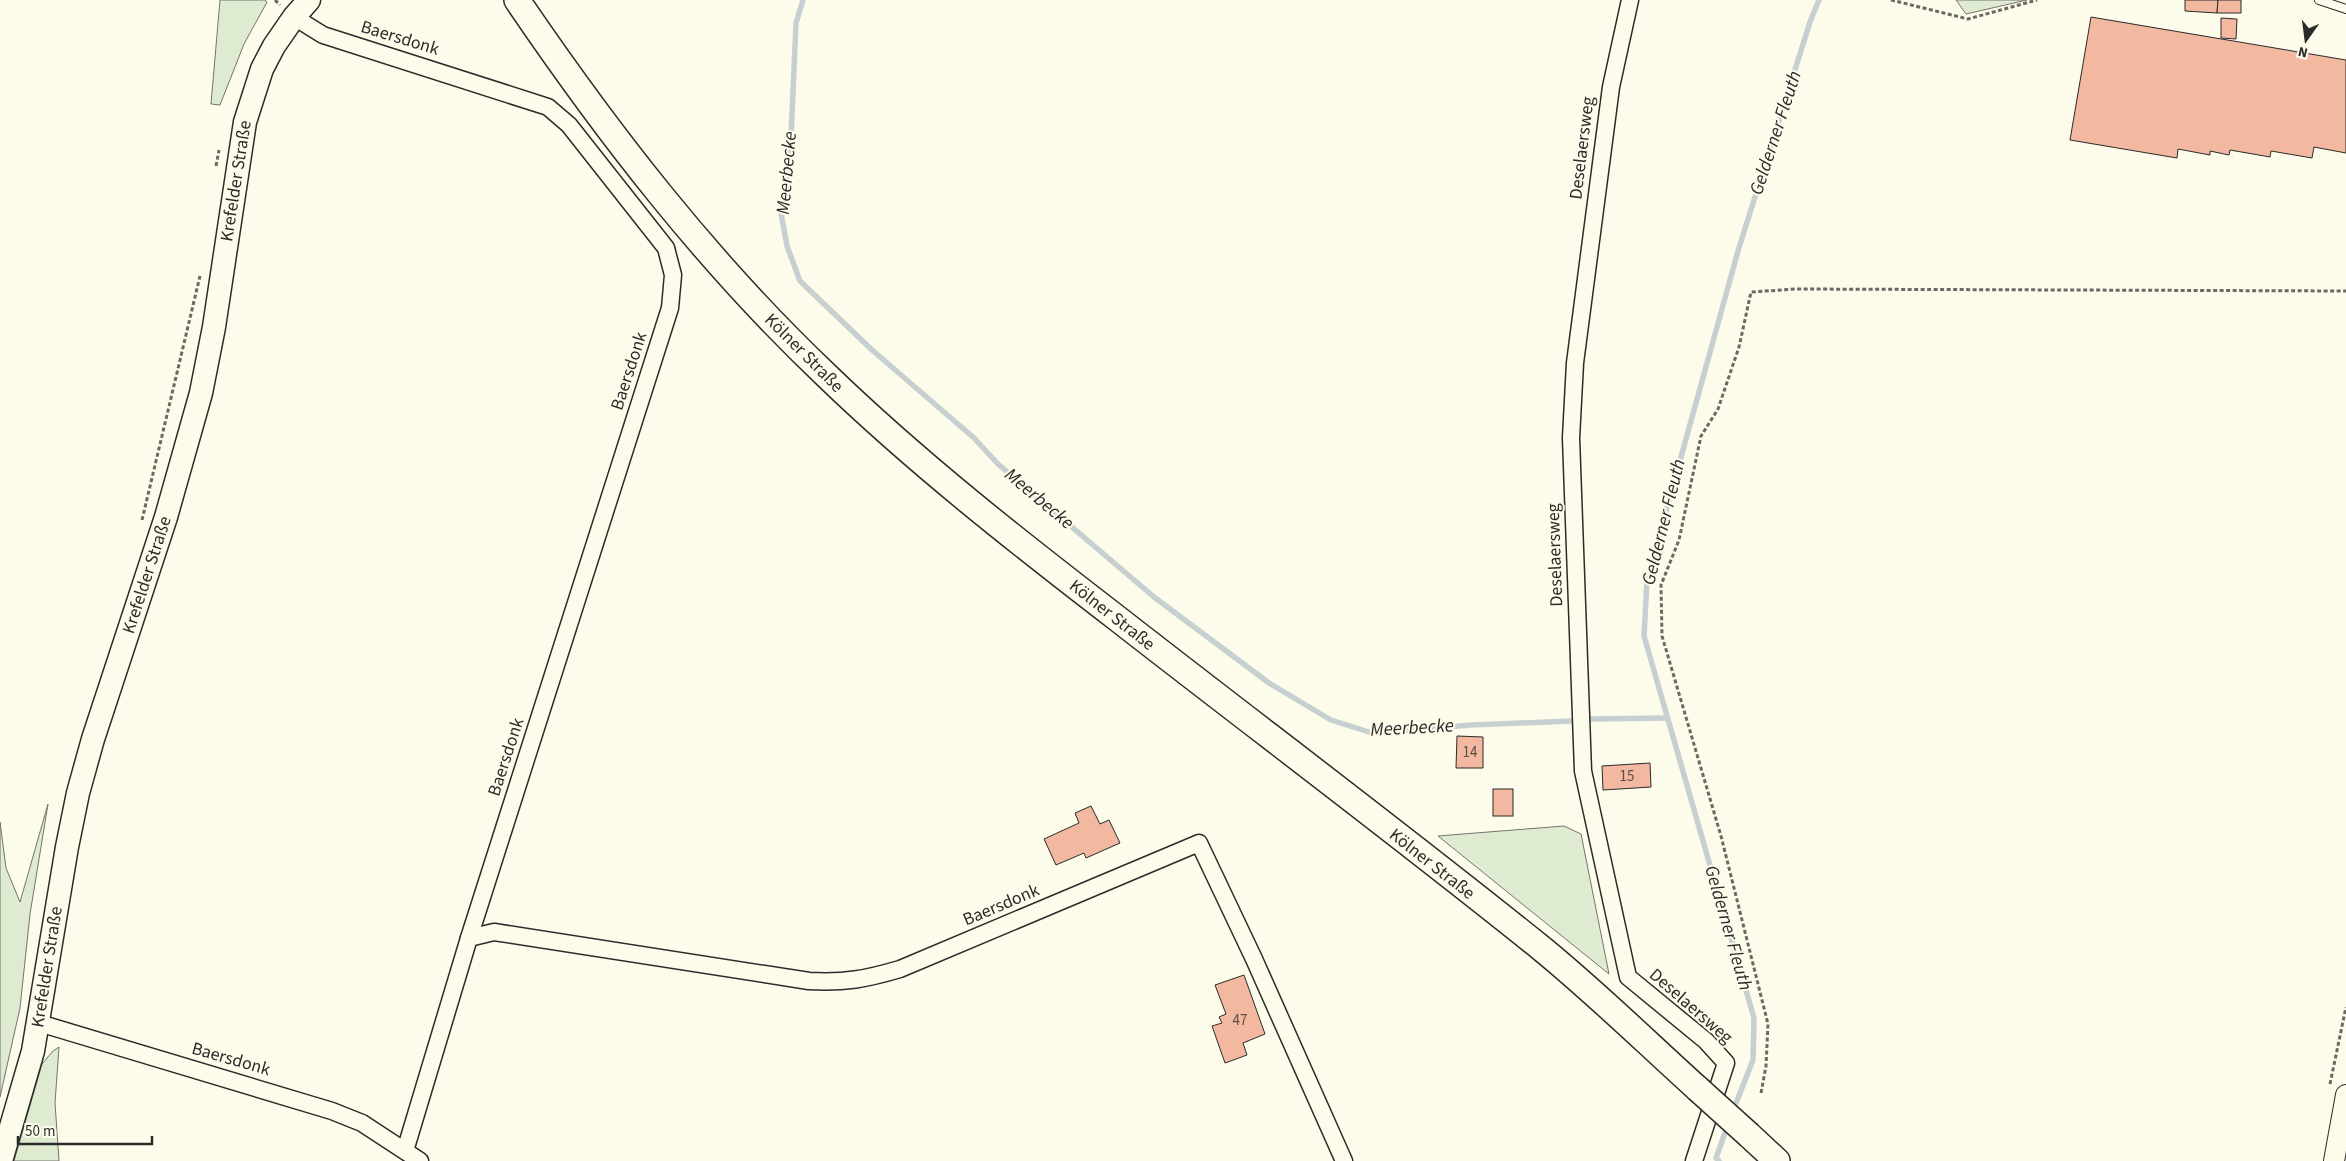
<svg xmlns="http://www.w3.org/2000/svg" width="2346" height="1161" viewBox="0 0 2346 1161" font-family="'Source Sans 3',sans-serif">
  <rect width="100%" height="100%" fill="#fdfbea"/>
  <!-- green -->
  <g fill="#deebd1" stroke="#74746e">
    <polygon points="220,0 265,0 267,2 244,44 220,105 211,104"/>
    <polygon points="1956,0 2027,0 1966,14"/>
    <polygon points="48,804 30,914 20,1008 0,1097 0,822 6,868 20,902"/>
    <polygon points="1564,826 1581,834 1609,974 1438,836"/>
    <polygon points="59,1047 55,1103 59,1161 14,1161 42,1064 53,1051"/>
  </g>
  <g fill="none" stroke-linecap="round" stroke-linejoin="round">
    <!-- stream -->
    <g stroke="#c7d0d0" stroke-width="5.5">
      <polyline points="803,0 796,23 790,160 781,213 787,246 800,281 871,349 974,438 998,464 1154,597 1269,683 1331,720 1372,733 1471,725 1571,721"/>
      <polyline points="1590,719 1667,718"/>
      <polyline points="1733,1111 1753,1060 1754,1018 1644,636 1647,580 1738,251 1810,22 1819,0"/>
      <polyline points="1719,1161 1716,1158 1728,1124"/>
    </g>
  </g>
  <!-- building -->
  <g fill="#f2b8a0" stroke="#2b2b2b">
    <polygon points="2185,0 2218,0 2217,13 2185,11"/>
    <polygon points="2218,0 2241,0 2241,13 2217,13"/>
    <polygon points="2091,17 2346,60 2346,153 2314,147 2312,158 2271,151 2270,157 2230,150 2229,155 2210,151 2210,155 2178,149 2177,158 2070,140"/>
    <polygon points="2221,18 2237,19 2236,39 2221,38"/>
    <polygon points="1457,736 1483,737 1483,768 1456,768"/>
    <polygon points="1650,763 1651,787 1603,790 1602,766"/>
    <rect x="1493" y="789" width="20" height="27"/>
    <polygon points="1091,806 1100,824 1109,820 1120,843 1086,858 1084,853 1056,865 1044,839 1079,823 1075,813"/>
    <polygon points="1244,975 1265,1034 1243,1043 1247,1055 1225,1063 1212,1026 1222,1023 1219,1017 1226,1014 1215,985"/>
  </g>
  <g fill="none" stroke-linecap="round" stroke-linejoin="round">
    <defs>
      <polyline id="service" points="2319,0 2346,9"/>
      <g id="minor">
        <polyline points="1630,0 1611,87 1575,363 1571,438 1583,771 1628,977 1706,1041 1726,1063 1694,1161"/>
        <polyline points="294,17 323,35 548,107 569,125 666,248 673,275 670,308 469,938"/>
        <polyline points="39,1023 332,1111 362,1123 420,1161"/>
        <path d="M 405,1151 L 469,938 L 494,932 L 809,981 C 845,983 866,979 900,969 L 1199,843 L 1254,959 L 1344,1161"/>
      </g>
      <polyline id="tertiary" points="2334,1161 2346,1095"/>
      <polyline id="secondary" points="1,1161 33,1051 67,847 78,793 93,739 166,517 201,393 214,327 245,122 262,69 274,46 294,17 309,0"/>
      <g id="primary">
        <path d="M 517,0 C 608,134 708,263 826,375 C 917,463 1018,542 1118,619 C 1259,729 1402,836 1541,948 C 1595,992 1646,1042 1698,1089"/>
        <polyline points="1749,1135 1777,1161"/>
      </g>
    </defs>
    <!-- service casing -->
    <use href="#service" stroke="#2b2b2b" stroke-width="10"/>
    <!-- minor casing -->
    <use href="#minor" stroke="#2b2b2b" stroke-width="19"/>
    <!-- tertiary casing -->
    <use href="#tertiary" stroke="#2b2b2b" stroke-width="22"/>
    <!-- secondary casing -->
    <use href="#secondary" stroke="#2b2b2b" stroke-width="25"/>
    <!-- primary casing -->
    <use href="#primary" stroke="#2b2b2b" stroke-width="28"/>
    <!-- path -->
    <g stroke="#6a6964" stroke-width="3" stroke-dasharray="4 2.5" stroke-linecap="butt">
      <polyline points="275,0 280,5"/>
      <polyline points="1891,0 1968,19 2037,0"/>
      <polyline points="216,166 219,150"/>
      <polyline points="142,520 200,276"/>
      <polyline points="2330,1084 2346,1007"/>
      <polyline points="1761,1093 1766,1066 1768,1024 1721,836 1662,636 1661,585 1679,540 1701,436 1718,409 1739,347 1751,292 1796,289 2346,291"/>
    </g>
    <!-- service -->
    <use href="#service" stroke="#fdfbea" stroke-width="8"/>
    <!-- minor -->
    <use href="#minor" stroke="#fdfbea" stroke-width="16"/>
    <!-- tertiary -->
    <use href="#tertiary" stroke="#fdfbea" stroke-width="20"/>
    <!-- secondary -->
    <use href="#secondary" stroke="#fdfbea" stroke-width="22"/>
    <!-- primary -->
    <use href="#primary" stroke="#fdfbea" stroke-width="25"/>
    <defs>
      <polyline id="primary-bridge" points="1698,1089 1749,1135"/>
    </defs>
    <!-- primary-bridge casing -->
    <use href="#primary-bridge" stroke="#2b2b2b" stroke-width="28" stroke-linecap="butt"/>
    <!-- primary-bridge -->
    <use href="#primary-bridge" stroke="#fdfbea" stroke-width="25"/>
  </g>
  <g text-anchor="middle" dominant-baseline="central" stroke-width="4" stroke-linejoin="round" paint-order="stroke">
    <!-- number labels -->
    <g font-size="15" fill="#5d4e48">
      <text x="1470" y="752">14</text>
      <text x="1627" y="776">15</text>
      <text x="1240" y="1020">47</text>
    </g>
    <!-- street labels -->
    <g font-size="18" fill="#2b2b2b" stroke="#fdfbea">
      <text transform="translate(400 38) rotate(17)">Baersdonk</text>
      <text transform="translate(1582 148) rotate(-83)">Deselaersweg</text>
      <text transform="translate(236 181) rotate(-81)">Krefelder Straße</text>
      <text transform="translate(804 353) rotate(45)">Kölner Straße</text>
      <text transform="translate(629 371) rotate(-72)">Baersdonk</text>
      <text transform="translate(1555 555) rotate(-92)">Deselaersweg</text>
      <text transform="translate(147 575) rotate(-72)">Krefelder Straße</text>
      <text transform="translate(1112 615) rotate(38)">Kölner Straße</text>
      <text transform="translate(506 757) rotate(-72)">Baersdonk</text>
      <text transform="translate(1432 864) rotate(38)">Kölner Straße</text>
      <text transform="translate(1001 905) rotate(-23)">Baersdonk</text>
      <text transform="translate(47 967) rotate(-81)">Krefelder Straße</text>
      <text transform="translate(1691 1006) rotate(41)">Deselaersweg</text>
      <text transform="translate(231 1059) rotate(16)">Baersdonk</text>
    </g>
    <!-- water labels -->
    <g font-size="19" font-style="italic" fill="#2b2b2b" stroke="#fdfbea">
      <text transform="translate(1776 133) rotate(-72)">Gelderner Fleuth</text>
      <text transform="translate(787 173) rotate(-85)">Meerbecke</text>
      <text transform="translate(1039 499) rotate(40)">Meerbecke</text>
      <text transform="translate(1664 522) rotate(-76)">Gelderner Fleuth</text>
      <text transform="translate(1412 728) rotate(-3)">Meerbecke</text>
      <text transform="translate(1728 928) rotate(74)">Gelderner Fleuth</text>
    </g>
  </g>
  <!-- north arrow -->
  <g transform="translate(2306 40) rotate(194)" stroke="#fdfbea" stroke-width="4" paint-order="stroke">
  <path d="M0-4L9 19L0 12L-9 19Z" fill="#2b2b2b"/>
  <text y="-8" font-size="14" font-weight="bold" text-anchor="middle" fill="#2b2b2b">N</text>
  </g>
  <!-- scale -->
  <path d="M18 1136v8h134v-8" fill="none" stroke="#2b2b2b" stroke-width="2.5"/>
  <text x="25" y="1136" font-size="15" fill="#2b2b2b" stroke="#fdfbea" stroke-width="4" paint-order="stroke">50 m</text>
</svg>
